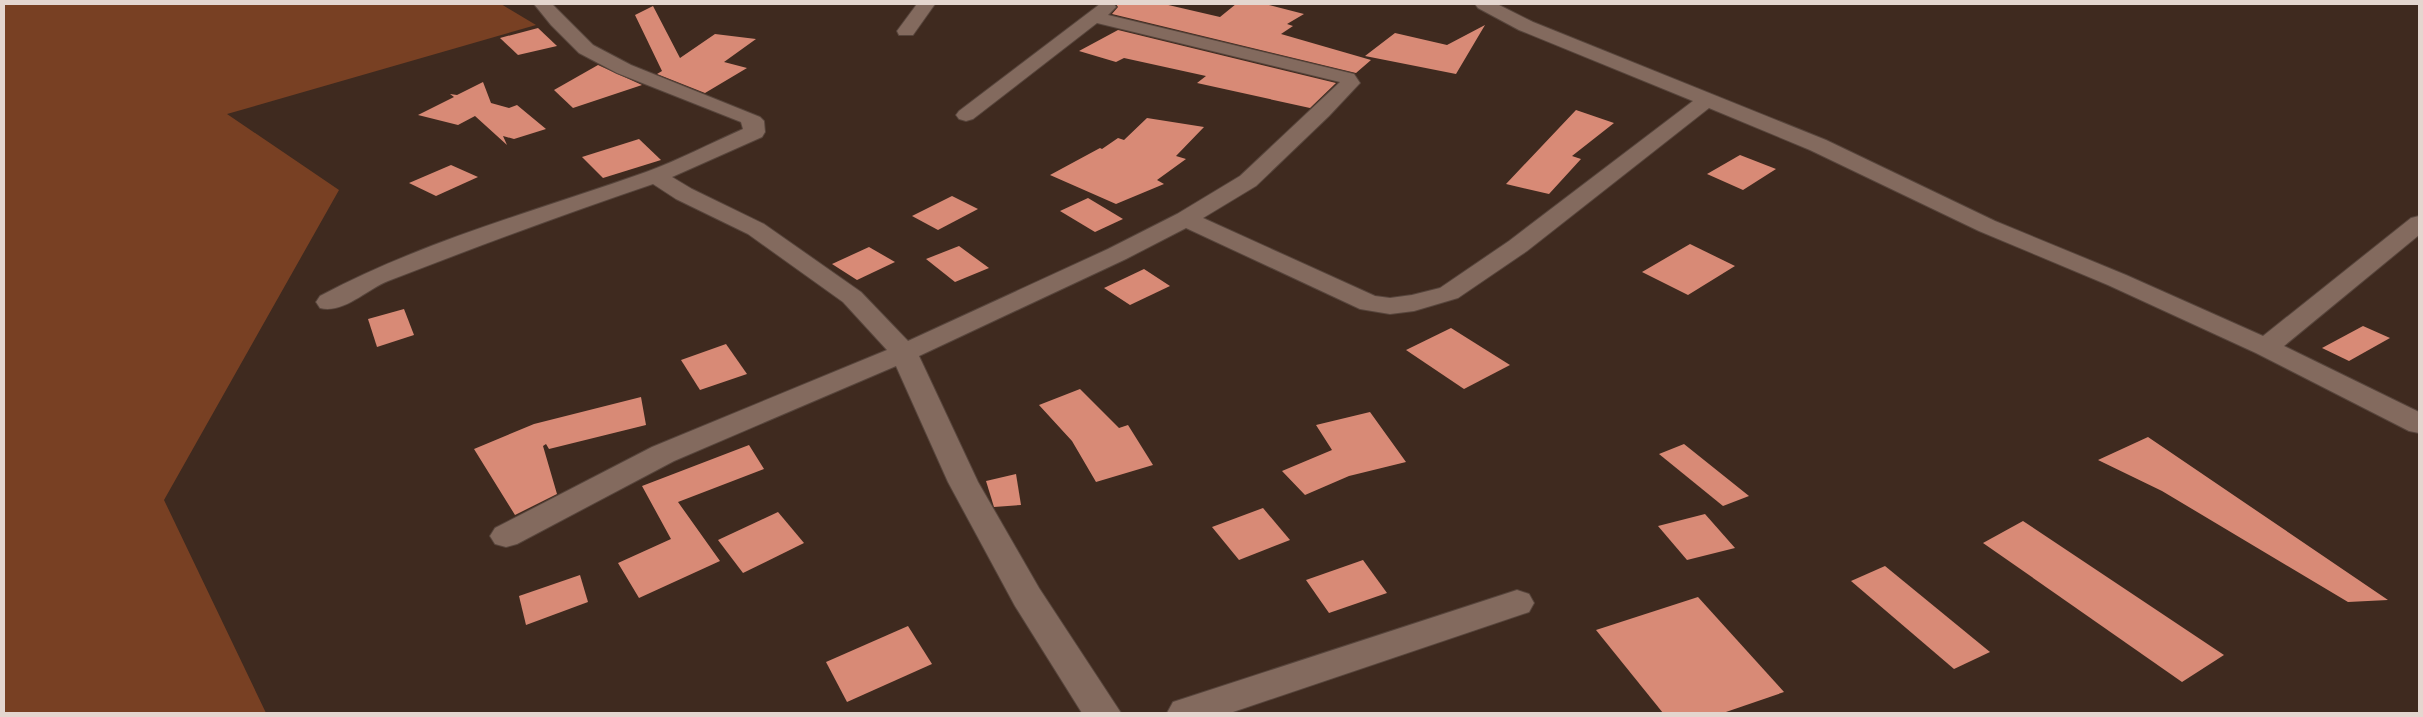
<svg xmlns="http://www.w3.org/2000/svg" width="2423" height="717" viewBox="0 0 2423 717" font-family="'Roboto Serif',serif">
  <rect width="100%" height="100%" fill="#3f2a1f"/>
  <!-- green -->
  <polygon fill="#784023" points="4,4 501,4 536,25 227,114 339,190 164,500 266,713 4,713"/>
  <!-- building -->
  <g fill="#d88a76">
    <polygon points="1116,4 1164,4 1220,17 1236,4 1265,4 1304,14 1287,24 1293,26 1281,34 1371,60 1356,73 1112,14 1118,7"/>
    <polygon points="653,6 680,58 715,34 756,39 724,62 747,68 705,93 657,74 662,71 635,15"/>
    <polygon points="1485,25 1456,74 1365,56 1395,33 1447,45"/>
    <polygon points="538,28 557,46 518,55 500,38"/>
    <polygon points="1118,30 1336,83 1310,108 1197,83 1206,76 1124,58 1116,62 1079,51"/>
    <polygon points="598,65 642,85 573,108 554,90"/>
    <polygon points="483,82 491,103 509,108 517,105 546,129 514,139 503,136 507,145 475,116 458,125 418,115 454,97 450,94 457,95"/>
    <polygon points="1576,110 1614,123 1572,156 1581,159 1549,194 1506,184"/>
    <polygon points="1147,118 1204,127 1176,156 1186,159 1157,180 1164,184 1116,204 1050,175 1100,148 1102,149 1118,138 1124,140"/>
    <polygon points="639,139 661,160 603,178 582,157"/>
    <polygon points="1740,155 1776,169 1743,190 1707,174"/>
    <polygon points="451,165 478,177 436,196 409,183"/>
    <polygon points="952,196 978,209 938,230 912,216"/>
    <polygon points="1088,198 1123,219 1095,232 1060,211"/>
    <polygon points="1690,244 1735,266 1688,295 1642,272"/>
    <polygon points="959,246 989,268 955,282 926,259"/>
    <polygon points="869,247 895,262 857,280 832,264"/>
    <polygon points="1144,269 1170,286 1130,305 1104,288"/>
    <polygon points="404,309 414,335 377,347 368,319"/>
    <polygon points="2363,326 2390,338 2349,361 2322,348"/>
    <polygon points="1451,328 1510,365 1464,389 1406,350"/>
    <polygon points="726,344 747,374 700,390 681,360"/>
    <polygon points="1080,389 1119,428 1128,425 1153,465 1096,482 1072,441 1039,405"/>
    <polygon points="641,397 646,425 549,449 546,444 543,446 557,494 515,515 474,449 534,424"/>
    <polygon points="1370,412 1406,462 1349,476 1305,495 1282,471 1332,450 1316,425"/>
    <polygon points="2148,437 2388,600 2348,602 2162,491 2098,460"/>
    <polygon points="1684,444 1749,496 1723,506 1659,454"/>
    <polygon points="749,445 764,469 678,502 720,561 639,598 618,563 671,539 642,486"/>
    <polygon points="1016,474 1021,505 994,507 986,481"/>
    <polygon points="1263,508 1290,540 1239,560 1212,527"/>
    <polygon points="778,512 804,543 743,573 718,540"/>
    <polygon points="1705,514 1735,548 1687,560 1658,526"/>
    <polygon points="2023,521 2224,655 2182,682 1983,543"/>
    <polygon points="1363,560 1387,593 1329,613 1306,580"/>
    <polygon points="1885,566 1990,652 1954,669 1851,581"/>
    <polygon points="580,575 588,602 526,625 519,596"/>
    <polygon points="1698,597 1784,692 1723,713 1663,713 1596,630"/>
    <polygon points="908,626 932,664 847,702 826,662"/>
  </g>
  <g fill="none" stroke-linecap="round" stroke-linejoin="round">
    <defs>
      <g id="minor">
        <path d="M 534,4 L 552,4 L 593,45 L 631,65 L 760,117 L 764,121 L 765,132 L 762,137 L 672,177 L 692,189 L 764,224 L 861,292 L 908,341 L 1108,249 L 1177,214 L 1240,176 L 1340,82 L 1097,23 L 973,119 L 966,121 L 959,119 L 956,115 L 959,111 L 1100,4 L 1114,4 L 1116,7 L 1108,15 L 1354,74 L 1360,83 L 1329,116 L 1256,186 L 1203,218 L 1375,296 L 1390,298 L 1412,295 L 1440,288 L 1509,241 L 1693,101 L 1519,30 L 1478,8 L 1475,4 L 1497,4 L 1533,22 L 1826,140 L 1995,221 L 2126,275 L 2263,336 L 2411,218 L 2419,216 L 2419,235 L 2284,346 L 2419,412 L 2419,433 L 2409,431 L 2256,353 L 2108,285 L 1979,231 L 1810,150 L 1709,108 L 1527,251 L 1458,298 L 1414,311 L 1390,314 L 1360,309 L 1186,228 L 1126,259 L 919,356 L 978,482 L 1039,588 L 1121,713 L 1082,713 L 1015,606 L 948,482 L 896,366 L 674,461 L 517,544 L 506,547 L 495,544 L 490,536 L 495,528 L 652,447 L 887,350 L 843,302 L 748,234 L 676,199 L 653,184 C 564,214 476,247 388,281 C 367,289 344,314 320,308 L 316,302 L 320,296 C 423,241 536,211 646,172 C 679,160 711,143 743,129 L 741,122 L 617,73 L 579,53 L 551,25 Z"/>
        <polygon points="917,4 935,4 913,35 899,35 897,31"/>
        <polygon points="1517,590 1529,594 1534,603 1529,612 1230,713 1167,713 1173,702"/>
      </g>
    </defs>
    <!-- minor casing -->
    <use href="#minor" stroke="#57453c" stroke-width="2"/>
    <!-- minor -->
    <use href="#minor" fill="#836a5e" fill-rule="evenodd"/>
  </g>
  <!-- border -->
  <rect width="2423" height="717" fill="none" stroke="#e4d6cf" stroke-width="10"/>
</svg>
